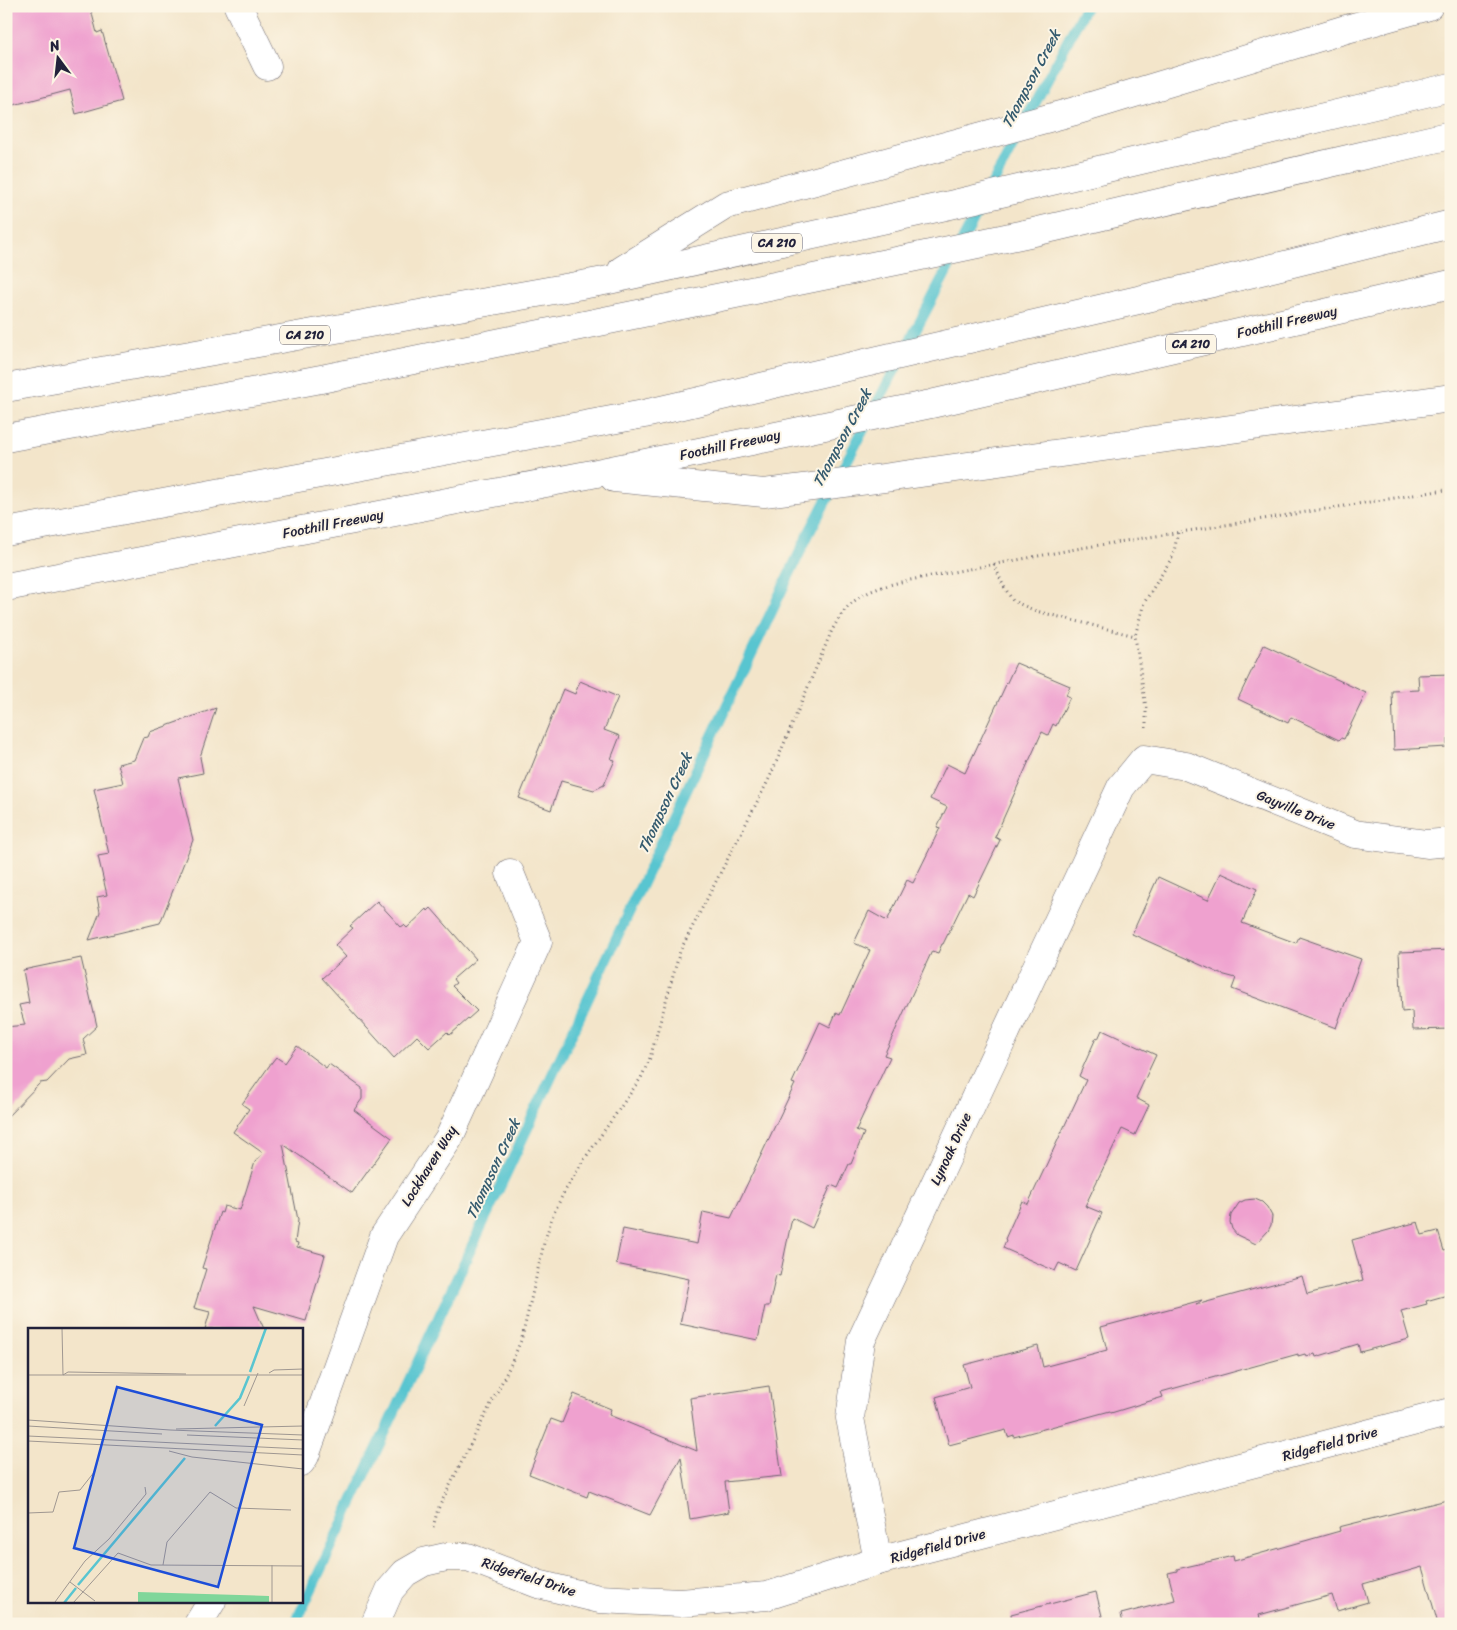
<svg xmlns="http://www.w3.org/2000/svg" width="1457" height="1630" viewBox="0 0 1457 1630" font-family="Sriracha,sans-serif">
  <rect width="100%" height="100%" fill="#fcf5e5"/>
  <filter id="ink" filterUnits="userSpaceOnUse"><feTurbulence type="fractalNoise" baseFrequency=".02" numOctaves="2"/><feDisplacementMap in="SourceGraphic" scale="10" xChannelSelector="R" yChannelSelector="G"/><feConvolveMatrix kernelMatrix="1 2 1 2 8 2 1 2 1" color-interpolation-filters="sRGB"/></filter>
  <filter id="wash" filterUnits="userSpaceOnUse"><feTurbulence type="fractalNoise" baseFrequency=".0096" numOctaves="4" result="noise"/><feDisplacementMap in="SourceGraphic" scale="20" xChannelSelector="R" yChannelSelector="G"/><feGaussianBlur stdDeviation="1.12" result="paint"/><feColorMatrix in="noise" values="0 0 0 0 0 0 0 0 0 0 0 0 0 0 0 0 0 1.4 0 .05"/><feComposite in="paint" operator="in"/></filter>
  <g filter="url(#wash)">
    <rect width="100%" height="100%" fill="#f3e5ca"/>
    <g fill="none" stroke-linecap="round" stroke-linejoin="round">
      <!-- stream -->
      <polyline stroke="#59c5d0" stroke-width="11" points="295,1624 630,909 809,533 1086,6"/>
    </g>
    <g id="blocks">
      <!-- building -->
      <g fill="#efa1cf">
        <polygon points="6,6 90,6 97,33 102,31 122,101 76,114 70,90 6,107"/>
        <polygon points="1264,645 1366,693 1344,739 1341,738 1339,740 1291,717 1288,723 1238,699"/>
        <polygon points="1016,663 1070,686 1066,695 1070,697 1056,726 1053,724 1048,735 1042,732 995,837 1000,840 973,896 968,893 943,944 942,944 938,953 932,951 884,1055 890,1057 856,1130 864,1133 851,1164 849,1164 838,1188 831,1185 812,1228 792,1218 780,1276 776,1275 769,1306 765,1306 758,1340 680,1324 689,1279 616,1264 623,1229 697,1244 703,1212 731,1218 795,1084 792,1083 820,1022 830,1027 836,1013 840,1015 870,950 854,943 869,911 887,921 907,880 913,883 940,828 937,827 947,807 930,799 947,764 965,773"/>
        <polygon points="1451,674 1451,740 1447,740 1447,747 1394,750 1392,691 1419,690 1418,675"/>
        <polygon points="580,681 618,697 604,730 620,736 611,759 615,760 604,785 594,790 561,781 551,810 519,798 563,689 575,694"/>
        <polygon points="216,708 200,757 203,773 178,778 193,840 160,923 89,940 100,912 97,897 107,895 98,856 109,854 94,789 123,783 118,764 134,760 143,738 148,737 150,732"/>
        <polygon points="1221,873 1257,889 1242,923 1296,943 1299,937 1361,959 1336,1028 1232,989 1236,978 1221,974 1132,934 1158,877 1208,900"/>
        <polygon points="377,901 401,927 404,925 407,928 427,909 428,911 431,908 476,959 453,979 456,983 452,986 477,1011 450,1035 447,1032 429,1048 417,1036 394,1058 322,978 346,957 335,945 353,928 350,926"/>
        <polygon points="1451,950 1451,1029 1413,1030 1412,1011 1402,1012 1399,952"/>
        <polygon points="81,958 97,1026 83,1039 87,1055 69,1059 47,1082 40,1083 6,1118 6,1027 25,1025 19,1005 29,1003 23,970"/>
        <polygon points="1102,1030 1156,1055 1136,1098 1149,1105 1135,1135 1122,1129 1085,1206 1102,1213 1076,1271 1059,1263 1055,1271 1003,1248 1006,1240 1005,1239 1022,1201 1028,1204 1086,1080 1079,1076 1096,1038 1098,1039"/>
        <polygon points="297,1046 326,1068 329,1064 362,1088 362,1099 354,1110 392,1138 352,1193 283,1144 298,1220 295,1242 298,1243 297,1247 325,1255 306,1321 254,1306 264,1329 205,1329 210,1312 194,1308 206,1269 202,1268 220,1212 222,1213 224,1206 240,1210 255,1162 263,1153 233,1132 249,1109 242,1104 272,1062 276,1057 285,1063"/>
        <polygon points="1255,1199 1262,1202 1267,1207 1272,1216 1271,1225 1268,1231 1256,1244 1237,1235 1232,1229 1230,1222 1231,1215 1239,1203 1245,1200"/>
        <polygon points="1418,1222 1422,1235 1438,1231 1444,1251 1451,1249 1451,1294 1426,1301 1427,1304 1401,1311 1409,1339 1360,1352 1358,1344 1316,1357 1315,1354 1306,1356 1305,1354 1298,1356 1298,1354 1161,1392 1163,1397 1111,1413 1110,1411 1014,1437 1014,1435 1008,1437 1006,1430 949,1445 936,1397 970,1387 964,1365 1038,1346 1043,1367 1107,1350 1101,1327 1202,1300 1196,1305 1302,1276 1307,1294 1363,1280 1352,1240"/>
        <polygon points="769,1386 782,1476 725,1482 729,1512 690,1519 681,1457 650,1515 589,1491 587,1497 529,1474 551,1419 562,1423 574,1394 611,1409 609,1415 697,1451 690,1398"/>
        <polygon points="1451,1499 1451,1624 1438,1624 1422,1567 1363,1584 1368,1602 1337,1611 1332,1595 1259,1615 1262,1624 1123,1624 1121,1614 1175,1600 1168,1573 1177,1571 1177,1569 1233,1556 1234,1561 1340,1531 1339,1527"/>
        <polygon points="1096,1592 1104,1624 1012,1624 1011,1614"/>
      </g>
    </g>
  </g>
  <g filter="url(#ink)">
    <use href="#blocks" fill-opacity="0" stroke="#6b666d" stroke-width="1"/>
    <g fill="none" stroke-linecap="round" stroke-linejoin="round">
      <defs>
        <g id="minor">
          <polyline points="238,6 267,66"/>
          <polyline points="301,1462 305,1456 384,1236 449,1138 538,942 510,873"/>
          <polyline points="878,1561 850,1418 861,1341 1121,787 1144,759 1186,766 1355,834 1427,844 1451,842"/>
          <polyline points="198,1624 212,1601"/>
          <polyline points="375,1624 390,1590 405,1573 424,1562 446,1557 468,1557 538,1584 599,1599 680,1603 767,1596 878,1561 1451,1412"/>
        </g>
        <g id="highway">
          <polyline points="622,270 726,205 1075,111 1343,30 1429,6"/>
          <polyline points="6,388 604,281 950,205 1451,87"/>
          <polyline points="6,438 321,379 916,257 1034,232 1451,135"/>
          <polyline points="614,478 764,493 884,478 1451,398"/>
          <polyline points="6,532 644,414 1212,283 1451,224"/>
          <polyline points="6,587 587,475 931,404 1451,284"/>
        </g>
      </defs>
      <!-- minor casing -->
      <use href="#minor" stroke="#6b666d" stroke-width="29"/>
      <!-- highway casing -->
      <use href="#highway" stroke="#6b666d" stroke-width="29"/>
      <!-- path -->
      <g stroke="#6b666d" stroke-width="3" stroke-dasharray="1 4" stroke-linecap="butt">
        <polyline points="994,564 1003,585 1013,601 1036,611 1135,636"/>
        <polyline points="1146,728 1146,708 1135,636 1144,603 1173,556 1178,532"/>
        <path d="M 433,1527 L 438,1509 L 511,1364 L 522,1338 L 544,1243 L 553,1215 L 563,1194 L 583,1161 L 641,1078 L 650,1058 L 680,951 L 770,777 L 832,630 C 836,624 839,617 844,611 C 860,591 887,585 910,580 L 1081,548 L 1451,489"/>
      </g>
      <!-- minor -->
      <use href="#minor" stroke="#fff" stroke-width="28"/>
      <!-- highway -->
      <use href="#highway" stroke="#fff" stroke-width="28"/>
    </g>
  </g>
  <g text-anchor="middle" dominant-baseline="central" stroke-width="4" stroke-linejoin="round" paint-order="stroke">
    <!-- shield labels -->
    <g fill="#fcf5e5" stroke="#63616e" stroke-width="1">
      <rect x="752" y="233.5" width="50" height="19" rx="4"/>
      <rect x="280" y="325.5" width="50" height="19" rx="4"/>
      <rect x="1166" y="334.5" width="50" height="19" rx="4"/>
    </g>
    <g font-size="12" font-weight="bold" fill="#22223b">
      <text x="777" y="243">CA 210</text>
      <text x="305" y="335">CA 210</text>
      <text x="1191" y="344">CA 210</text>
    </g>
    <!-- street labels -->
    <g font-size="14" fill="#22223b" stroke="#fcf5e5">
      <text transform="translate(1287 322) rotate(-13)">Foothill Freeway</text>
      <text transform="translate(730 445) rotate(-12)">Foothill Freeway</text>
      <text transform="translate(333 524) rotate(-11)">Foothill Freeway</text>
      <text transform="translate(1296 810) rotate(22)">Gayville Drive</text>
      <text transform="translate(951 1149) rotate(-65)">Lynoak Drive</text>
      <text transform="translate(429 1166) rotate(-58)">Lockhaven Way</text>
      <text transform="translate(1330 1444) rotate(-15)">Ridgefield Drive</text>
      <text transform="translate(938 1546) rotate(-15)">Ridgefield Drive</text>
      <text transform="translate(529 1577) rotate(18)">Ridgefield Drive</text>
    </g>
    <!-- water labels -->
    <g font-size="15" font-style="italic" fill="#355b6f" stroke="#fcf5e5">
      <text transform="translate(1031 79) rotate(-62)">Thompson Creek</text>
      <text transform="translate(842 438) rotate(-62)">Thompson Creek</text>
      <text transform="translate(665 803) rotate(-65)">Thompson Creek</text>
      <text transform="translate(493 1169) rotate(-65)">Thompson Creek</text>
    </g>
  </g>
  <!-- overview -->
  <g transform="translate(28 1328)">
    <rect width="275" height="275" fill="#f3e5ca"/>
    <path d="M 110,264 L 241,268 L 241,275 L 110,275 Z" fill="#80d69a"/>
    <path fill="none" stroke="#59c5d0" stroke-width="2.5" d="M 222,44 L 238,0M 187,98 L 212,70 L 221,48M 50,257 L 157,130M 36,275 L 48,260"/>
    <path fill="none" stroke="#9f9791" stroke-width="1" d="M 34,0 L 35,47M 241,45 L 246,42 L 275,41M 0,47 L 275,47M 35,47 L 40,44 L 158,46M 216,78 L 230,45M 0,92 L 142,102 L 275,107M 0,98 L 134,106M 148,101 L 275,98M 159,107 L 275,112M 0,108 L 275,121M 0,113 L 275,127M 141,123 L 164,129 L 275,141M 0,185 L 25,184 L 31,164 L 52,162 L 67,143M 135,237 L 139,214 L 182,164 L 208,180 L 263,182M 42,254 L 67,273M 27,274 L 57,233 L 81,211 L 118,166 L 117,159M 45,275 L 90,225 L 123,237 L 275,238M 244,275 L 244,237"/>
    <path fill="#1d4ed8" fill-opacity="0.15" stroke="#1d4ed8" stroke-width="2.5" d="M 89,59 L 234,97 L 190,259 L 46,220 Z"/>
    <rect width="275" height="275" fill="none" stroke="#22223b" stroke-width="2.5"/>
  </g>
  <!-- margin -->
  <rect width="1457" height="1630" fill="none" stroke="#fcf5e5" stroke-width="25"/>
  <!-- north arrow -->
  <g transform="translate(58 58) rotate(345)" stroke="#fcf5e5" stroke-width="4" paint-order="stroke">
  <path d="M0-4L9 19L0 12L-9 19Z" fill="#22223b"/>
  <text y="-8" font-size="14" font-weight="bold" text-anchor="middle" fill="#22223b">N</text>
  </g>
</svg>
